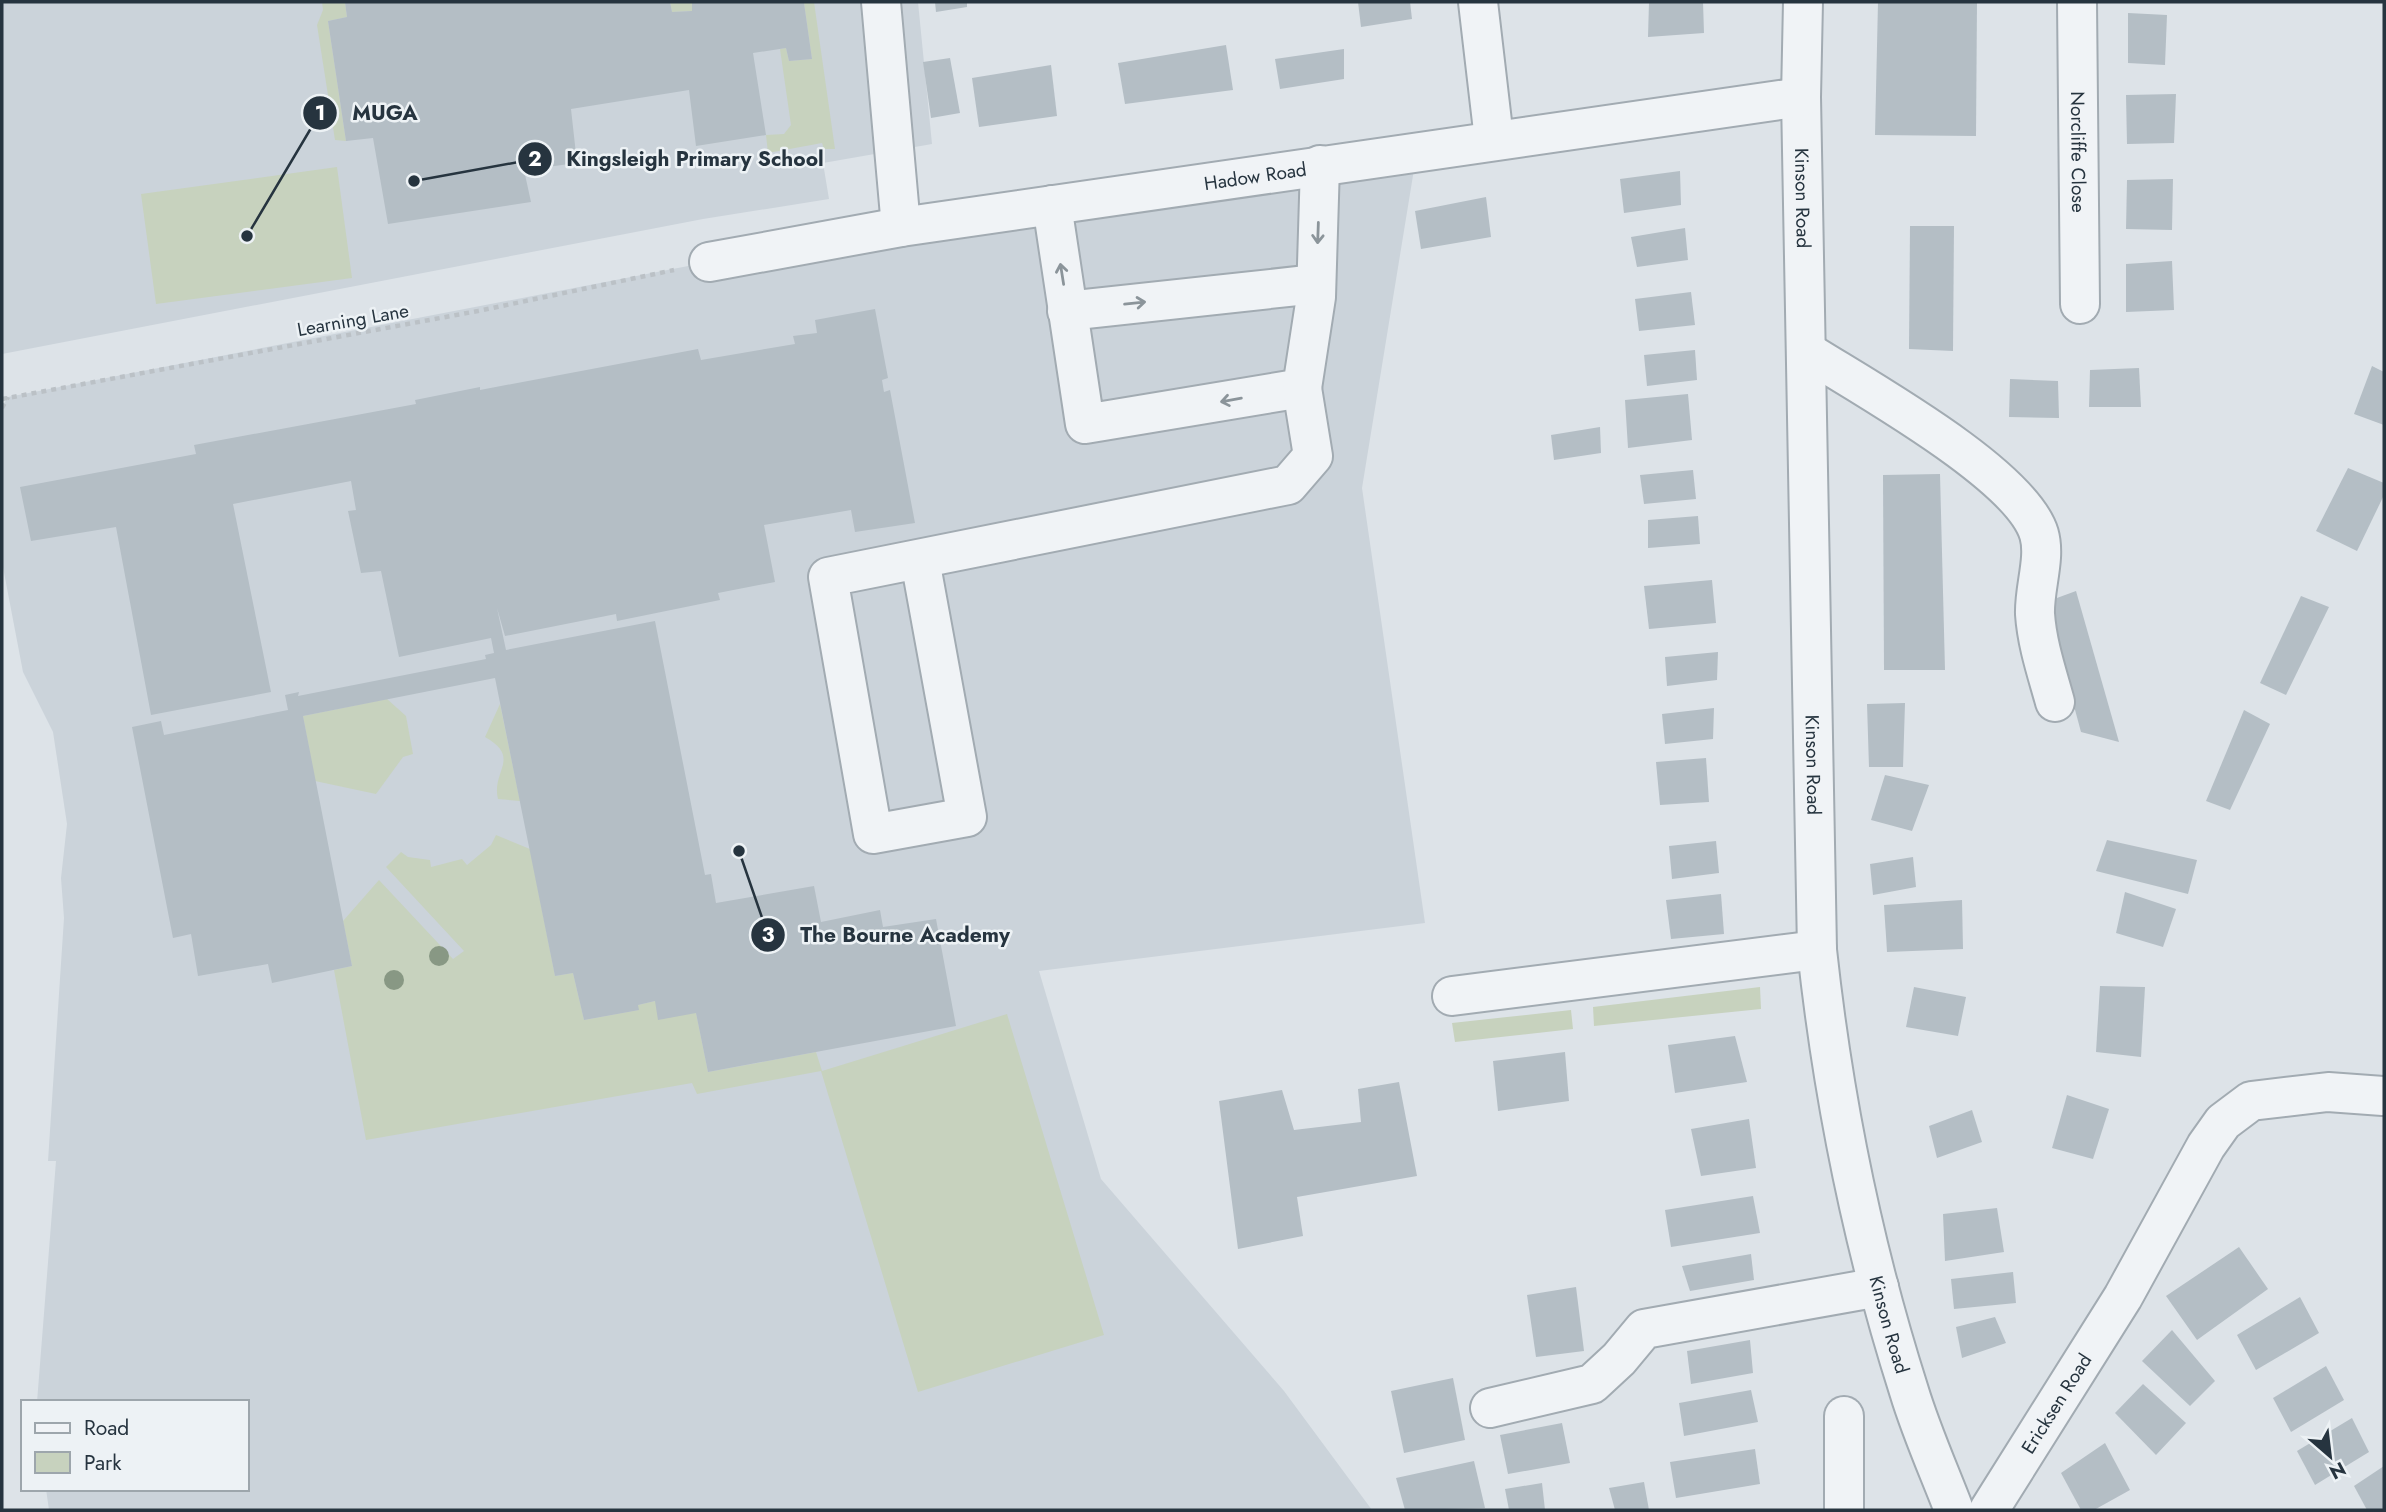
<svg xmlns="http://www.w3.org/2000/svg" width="2386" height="1512" viewBox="0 0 2386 1512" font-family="Jost,sans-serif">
  <rect width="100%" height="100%" fill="#dde3e8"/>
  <!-- built -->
  <g fill="#cbd3da">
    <polygon points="2,2 918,2 932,144 823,163 829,199 703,219 2,354"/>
    <polygon points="1417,151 1362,488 1425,923 1039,971 1101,1179 1284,1391 1372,1510 49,1510 46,1489 247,1489 247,1402 37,1402 56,1161 48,1161 64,918 61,878 67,824 53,732 23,672 2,562 2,407 8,397 709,262"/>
  </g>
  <!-- green -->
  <g fill="#c7d2be">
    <polygon points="322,2 345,2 347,17 328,21 346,141 335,140 317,25 323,10"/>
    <polygon points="670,2 692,2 692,11 672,12"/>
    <polygon points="783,2 814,2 835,149 824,149 822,143 768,153 766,135 784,134 791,125 780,49 786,48 789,61 812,59 804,3 784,5"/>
    <polygon points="337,167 352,278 156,304 141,194"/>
    <polygon points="387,699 406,716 413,754 403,757 376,794 315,781 303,716"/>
    <path d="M 500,704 L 520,801 L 498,799 C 491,771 522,758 485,737 Z"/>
    <polygon points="496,835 530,849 555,976 573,973 584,1020 638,1010 638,1005 655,1001 696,1013 708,1072 816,1052 822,1071 1007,1014 1104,1335 918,1392 821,1071 697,1094 692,1083 366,1140 334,970 352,966 343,921 379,880 453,959 464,951 386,867 401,852 408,857 430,860 431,867 462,859 467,865 491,845"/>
    <polygon points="1760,987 1761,1009 1594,1026 1593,1007"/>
    <polygon points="1571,1010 1573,1029 1455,1042 1452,1023"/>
  </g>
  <!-- building -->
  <g fill="#b4bec5">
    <polygon points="345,2 670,2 672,12 692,11 692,2 804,3 812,59 789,61 786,48 753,53 766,135 696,146 689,90 571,109 577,163 524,170 531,202 388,224 373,138 346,141 328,21 347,17"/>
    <polygon points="935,2 967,2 967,7 936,12"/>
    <polygon points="1358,2 1410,2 1412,19 1361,27"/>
    <polygon points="1649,2 1703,2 1704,33 1648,37"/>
    <polygon points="1878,2 1977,2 1976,136 1875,135"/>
    <polygon points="2128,13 2167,15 2165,65 2128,63"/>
    <polygon points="1226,45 1233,90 1125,104 1118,63"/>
    <polygon points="1344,49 1344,79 1280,89 1275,59"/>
    <polygon points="950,58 960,113 931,118 923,62"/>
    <polygon points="1051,65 1057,116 979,127 972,78"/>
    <polygon points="2176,94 2174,143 2127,144 2126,95"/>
    <polygon points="1680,171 1681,205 1624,213 1620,179"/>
    <polygon points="2173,179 2172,230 2126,229 2127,180"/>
    <polygon points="1486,197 1491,237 1421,249 1415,211"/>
    <polygon points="1910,226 1954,226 1953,351 1909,349"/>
    <polygon points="1685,228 1688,260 1637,267 1631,237"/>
    <polygon points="2172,261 2174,310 2126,312 2126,264"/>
    <polygon points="1691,292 1695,325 1639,331 1635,299"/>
    <polygon points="875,309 888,378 882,380 884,392 890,390 915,523 855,532 851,510 764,525 775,582 718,593 720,600 617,621 616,614 505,636 497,608 506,650 655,621 705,875 711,874 716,903 814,886 821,922 880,910 883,927 936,919 956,1026 708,1072 696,1013 658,1020 655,1001 638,1005 639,1010 584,1020 573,973 555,976 495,678 303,716 352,966 272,983 268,964 198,976 191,934 173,938 132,727 161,721 164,735 288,710 285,695 299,692 298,696 486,659 485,655 494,653 491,638 399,657 381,571 361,573 348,511 356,510 351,481 233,504 271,692 151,715 116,527 31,541 20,487 196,454 194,445 416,404 415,400 480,387 480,390 698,349 701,360 795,344 793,336 817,333 815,320"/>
    <polygon points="1695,350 1697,380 1647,386 1644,355"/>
    <polygon points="2372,366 2384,372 2384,425 2354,414"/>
    <polygon points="2139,368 2141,407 2089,407 2090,370"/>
    <polygon points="2010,379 2058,381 2059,418 2009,417"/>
    <polygon points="1688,394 1692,440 1628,448 1625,400"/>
    <polygon points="1600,427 1601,453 1554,460 1551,435"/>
    <polygon points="2348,468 2384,483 2384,495 2357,551 2316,531"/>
    <polygon points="1693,470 1696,499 1644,504 1640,475"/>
    <polygon points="1940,474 1945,670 1884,670 1883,475"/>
    <polygon points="1698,516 1700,544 1648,548 1648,520"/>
    <polygon points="1712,580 1716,623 1649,629 1644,586"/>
    <polygon points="2076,591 2119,742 2081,732 2046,602"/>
    <polygon points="2301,596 2329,607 2286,695 2260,683"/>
    <polygon points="1718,652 1717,680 1667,686 1665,657"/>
    <polygon points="1905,703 1903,767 1869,767 1867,704"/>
    <polygon points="1714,708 1713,739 1665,744 1662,714"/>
    <polygon points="2244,710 2270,724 2230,810 2206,801"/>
    <polygon points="1706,758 1709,802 1660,805 1656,762"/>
    <polygon points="1885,775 1929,785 1912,831 1871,820"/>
    <polygon points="2107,840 2197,860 2188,894 2096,871"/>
    <polygon points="1716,841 1719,873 1672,879 1669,846"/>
    <polygon points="1913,857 1916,887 1873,895 1870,864"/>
    <polygon points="2125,892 2176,909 2163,947 2116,933"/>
    <polygon points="1721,894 1724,934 1671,939 1666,900"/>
    <polygon points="1962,900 1963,949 1887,952 1884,905"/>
    <polygon points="2100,986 2145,987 2141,1057 2096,1052"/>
    <polygon points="1914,987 1966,997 1958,1036 1906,1027"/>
    <polygon points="1735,1036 1747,1082 1675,1093 1668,1045"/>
    <polygon points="1565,1052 1569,1101 1498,1111 1493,1061"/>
    <polygon points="1399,1082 1417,1176 1297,1197 1303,1236 1238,1249 1219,1101 1282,1090 1294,1130 1361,1122 1358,1089"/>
    <polygon points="2067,1095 2109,1109 2093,1159 2052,1148"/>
    <polygon points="1972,1110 1982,1142 1937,1158 1929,1126"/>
    <polygon points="1749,1119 1756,1168 1701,1176 1691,1129"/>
    <polygon points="1753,1196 1760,1233 1671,1247 1665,1210"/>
    <polygon points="1997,1208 2004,1252 1945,1261 1943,1214"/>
    <polygon points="2239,1247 2268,1289 2197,1340 2166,1296"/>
    <polygon points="1751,1254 1754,1280 1690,1291 1682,1266"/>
    <polygon points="2013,1272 2016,1303 1954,1309 1951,1279"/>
    <polygon points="1576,1287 1584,1351 1536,1357 1527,1295"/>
    <polygon points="2300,1297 2319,1333 2256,1370 2237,1335"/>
    <polygon points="1995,1317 2006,1343 1962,1358 1956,1327"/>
    <polygon points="2172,1330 2215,1381 2190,1406 2142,1361"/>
    <polygon points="1750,1340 1753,1373 1691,1384 1687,1351"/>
    <polygon points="2326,1366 2344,1400 2291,1432 2273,1398"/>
    <polygon points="1453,1378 1465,1440 1404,1453 1391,1391"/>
    <polygon points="2143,1384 2186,1423 2156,1455 2115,1413"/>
    <polygon points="1751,1390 1758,1422 1684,1436 1679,1403"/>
    <polygon points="2352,1418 2369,1452 2315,1485 2297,1451"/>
    <polygon points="1562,1423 1570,1463 1508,1474 1500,1435"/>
    <polygon points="2105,1443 2130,1490 2094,1510 2081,1510 2061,1473"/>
    <polygon points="1755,1449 1760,1484 1676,1498 1670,1462"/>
    <polygon points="1474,1461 1485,1508 1405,1510 1396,1478"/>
    <polygon points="2384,1466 2384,1510 2367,1510 2354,1486"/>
    <polygon points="1644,1482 1649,1510 1615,1510 1609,1488"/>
    <polygon points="1542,1483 1545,1510 1509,1510 1505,1489"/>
  </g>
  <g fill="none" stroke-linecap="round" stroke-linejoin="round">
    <defs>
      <g id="minor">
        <polyline points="881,2 901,227"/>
        <polyline points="1478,2 1494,139"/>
        <path id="s1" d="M 1803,2 L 1801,97 L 1817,950 C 1833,1097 1864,1250 1909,1391 C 1921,1431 1939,1471 1954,1510"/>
        <path id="s2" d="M 2077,2 L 2080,304"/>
        <polyline points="1052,205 1085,424 1302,388 1316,297 1320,165"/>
        <path id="s3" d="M 709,262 L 901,227 L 1801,97"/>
        <polyline points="1067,311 1316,284"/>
        <path d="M 1806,351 C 1861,386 2021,474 2039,534 C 2046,558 2034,588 2035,614 C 2037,644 2047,673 2055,702"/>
        <polyline points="920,560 967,817 873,834 828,577 1288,485 1313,456 1302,388"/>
        <polyline points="1452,996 1817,950"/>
        <polyline points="1490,1408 1592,1384 1619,1359 1644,1329 1879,1287"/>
        <polyline points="1844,1510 1844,1416"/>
        <path id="s4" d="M 1989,1510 L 2123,1297 L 2206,1146 L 2223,1122 L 2251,1101 L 2328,1092 L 2383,1096"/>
      </g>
    </defs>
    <!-- minor casing -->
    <use href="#minor" stroke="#a2abb2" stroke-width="42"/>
    <!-- path -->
    <g stroke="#bbc1c6" stroke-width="4.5" stroke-dasharray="5 5" stroke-linecap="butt">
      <polyline points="2,399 478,311 674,270"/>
      <polyline points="2,408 8,397"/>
    </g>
    <!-- minor -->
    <use href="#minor" stroke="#f0f3f6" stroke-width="38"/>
  </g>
  <!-- trees -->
  <g fill="#889884">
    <circle cx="439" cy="956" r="10"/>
    <circle cx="394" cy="980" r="10"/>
  </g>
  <!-- one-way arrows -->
  <defs><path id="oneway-shaft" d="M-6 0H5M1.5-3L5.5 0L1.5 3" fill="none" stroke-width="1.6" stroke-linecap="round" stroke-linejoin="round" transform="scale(1.75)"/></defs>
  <g stroke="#8b949a">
    <use href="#oneway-shaft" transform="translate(1318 233) rotate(92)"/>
    <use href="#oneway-shaft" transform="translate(1062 274) rotate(-99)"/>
    <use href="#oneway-shaft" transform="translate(1135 303) rotate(-6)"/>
    <use href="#oneway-shaft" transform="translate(1231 400) rotate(170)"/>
  </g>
  <g text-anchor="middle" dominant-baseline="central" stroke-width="5" stroke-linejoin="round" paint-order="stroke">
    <!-- street labels -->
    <g font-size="19" fill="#26343f" stroke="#edf2f5">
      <text stroke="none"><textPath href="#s2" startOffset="150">Norcliffe Close</textPath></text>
      <text stroke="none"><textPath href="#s3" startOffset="553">Hadow Road</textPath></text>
      <text stroke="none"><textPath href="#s1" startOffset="196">Kinson Road</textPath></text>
      <text transform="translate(353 320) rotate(-10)">Learning Lane</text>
      <text stroke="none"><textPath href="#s1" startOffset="763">Kinson Road</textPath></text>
      <text stroke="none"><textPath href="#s1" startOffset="1330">Kinson Road</textPath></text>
      <text stroke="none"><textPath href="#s4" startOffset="126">Ericksen Road</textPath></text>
    </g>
  </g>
  <!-- callouts -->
  <path fill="none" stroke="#26343f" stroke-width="2.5" d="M247 236L320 113M414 181L535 159M739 851L768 935"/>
  <g fill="#26343f" stroke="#edf2f5" stroke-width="2.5">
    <circle cx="247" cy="236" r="7"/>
    <circle cx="414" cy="181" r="7"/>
    <circle cx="739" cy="851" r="7"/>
    <circle cx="320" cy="113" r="18"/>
    <circle cx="535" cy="159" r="18"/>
    <circle cx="768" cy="935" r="18"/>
  </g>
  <g font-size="21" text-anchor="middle" font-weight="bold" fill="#fff">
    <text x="320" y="120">1</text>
    <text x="535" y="166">2</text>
    <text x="768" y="942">3</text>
  </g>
  <g font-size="21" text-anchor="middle" font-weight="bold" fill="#26343f" stroke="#edf2f5" stroke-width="5" stroke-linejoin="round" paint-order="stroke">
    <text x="385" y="120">MUGA</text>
    <text x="695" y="166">Kingsleigh Primary School</text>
    <text x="905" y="942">The Bourne Academy</text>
  </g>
  <!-- border -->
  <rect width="2386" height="1512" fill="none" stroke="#26343f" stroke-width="7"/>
  <!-- legend -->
  <rect x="21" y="1400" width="228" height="91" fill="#edf2f5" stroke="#9da6ac" stroke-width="2"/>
  <rect x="35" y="1423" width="35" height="10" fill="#f0f3f6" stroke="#9da6ac" stroke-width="2"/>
  <text x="84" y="1435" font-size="21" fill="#26343f">Road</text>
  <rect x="35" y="1452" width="35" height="21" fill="#c7d2be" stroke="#9da6ac" stroke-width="2"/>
  <text x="84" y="1470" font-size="21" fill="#26343f">Park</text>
  <!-- north arrow -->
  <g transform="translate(2330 1456) rotate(152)" stroke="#edf2f5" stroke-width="5" paint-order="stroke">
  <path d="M0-5L12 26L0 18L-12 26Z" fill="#26343f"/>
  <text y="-10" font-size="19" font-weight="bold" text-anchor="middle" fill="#26343f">N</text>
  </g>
</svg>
